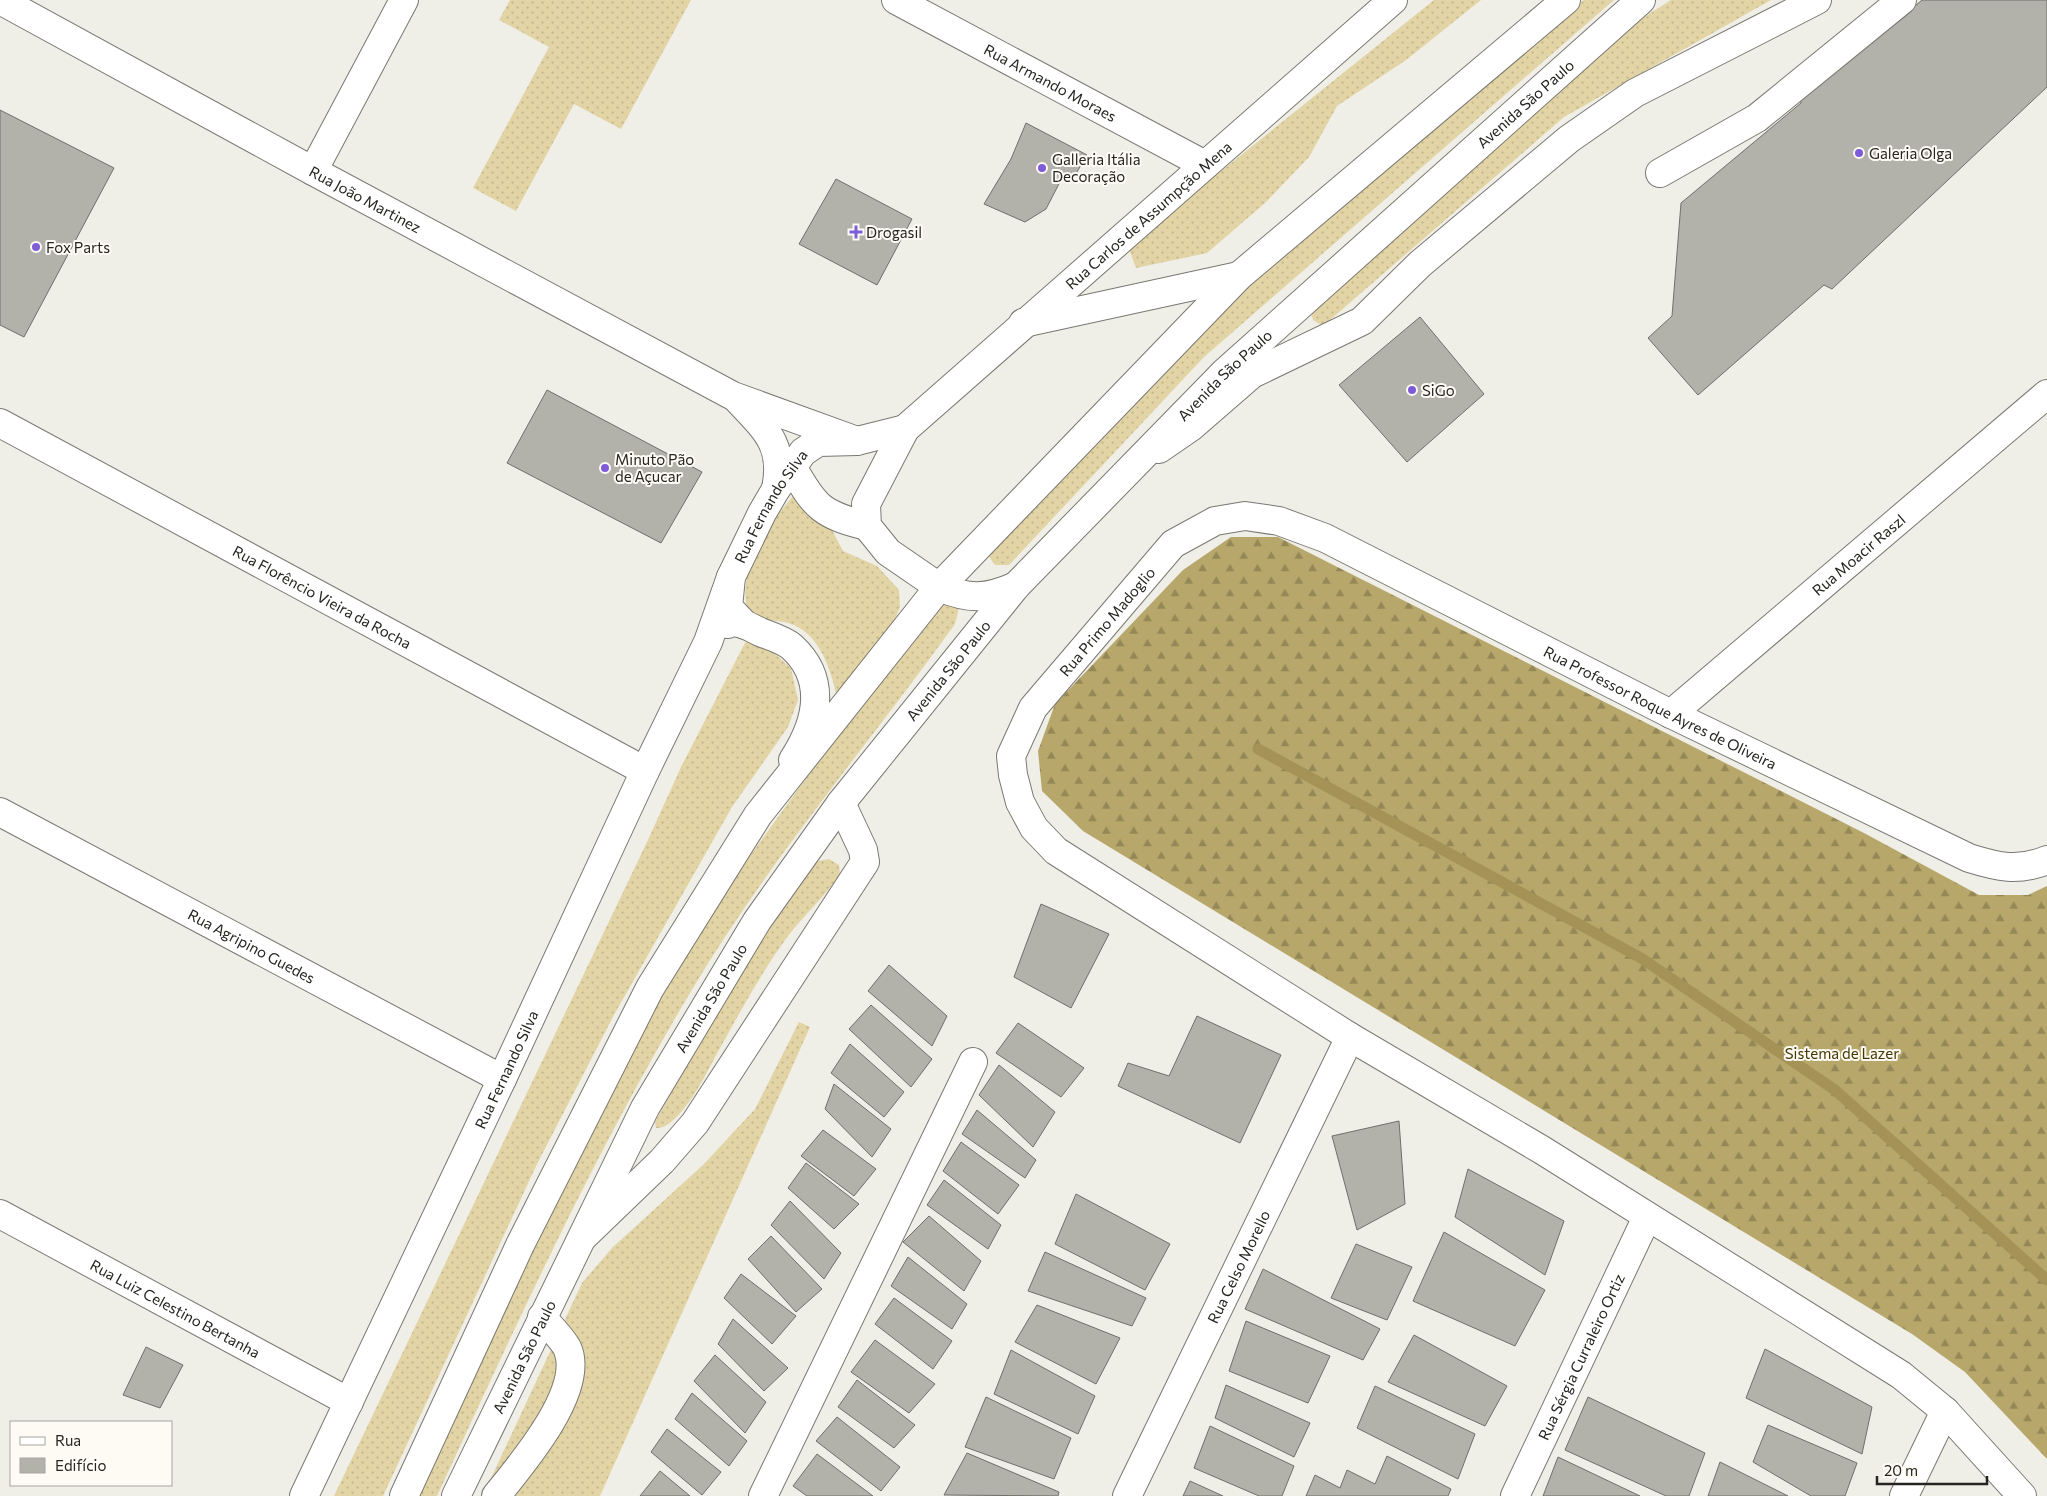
<svg xmlns="http://www.w3.org/2000/svg" width="2047" height="1496" viewBox="0 0 2047 1496" font-family="Commissioner,sans-serif">
  <defs>
    <pattern id="grass-dots" width="8" height="8" patternUnits="userSpaceOnUse" patternTransform="scale(1.25)"><rect width="8" height="8" fill="#e2d4a4"/><path d="M2 2h.1M6 6h.1" fill="none" stroke="#c2b68d" stroke-width="1.8" stroke-linecap="round"/></pattern>
    <pattern id="forest-firs" width="22" height="20" patternUnits="userSpaceOnUse" patternTransform="scale(1.25)"><rect width="22" height="20" fill="#b8a76a"/><path d="M5 1l3.5 6h-7zM16 11l3.5 6h-7z" fill="#958857"/></pattern>
  </defs>
  <rect width="100%" height="100%" fill="#efeee7"/>
  <!-- grass -->
  <g fill="url(#grass-dots)">
    <polygon points="510,0 691,0 621,129 574,104 516,211 473,188 549,47 499,20"/>
    <polygon points="1434,0 1481,0 1406,60 1337,106 1309,157 1265,203 1207,253 1136,268 1128,246"/>
    <polygon points="1584,0 1614,0 1204,357 1009,565 995,565 988,555 1237,295"/>
    <polygon points="1671,0 1771,0 1564,117 1323,326 1313,320 1311,312 1627,28"/>
    <path d="M 797,492 L 826,519 L 843,551 L 877,566 L 899,590 L 900,607 L 893,625 L 869,657 L 836,693 C 830,667 818,631 788,623 C 782,621 775,621 769,620 C 762,619 754,614 748,611 C 735,572 771,519 797,492 Z"/>
    <path d="M 947,599 L 959,607 L 955,624 C 865,749 765,865 687,998 C 592,1158 515,1327 437,1496 L 414,1496 L 571,1167 L 647,1021 L 732,881 L 799,788 L 927,619 Z"/>
    <polygon points="746,641 767,647 791,668 798,700 788,727 732,807 615,1013 536,1166 383,1496 334,1496 648,840 681,767"/>
    <path d="M 829,859 L 839,865 L 840,875 C 824,897 804,915 788,936 C 760,974 738,1016 715,1057 C 706,1075 678,1130 656,1128 L 655,1122 L 710,1024 L 766,934 L 818,861 Z"/>
    <polygon points="799,1022 810,1027 600,1496 506,1496 487,1487 582,1283 612,1248 704,1164 755,1109"/>
  </g>
  <!-- forest -->
  <polygon fill="url(#forest-firs)" points="1231,537 1278,537 1864,833 1979,895 2028,895 2047,886 2047,1459 1965,1372 1912,1334 1083,831 1042,791 1038,751 1055,704 1183,570"/>
  <g fill="none" stroke-linecap="round" stroke-linejoin="round">
    <!-- stream -->
    <polyline stroke="#a49257" stroke-width="11" points="1258,749 1641,958 1835,1090 2047,1280"/>
  </g>
  <!-- building -->
  <g fill="#b2b1aa" stroke="#706f69">
    <polygon points="1922,0 2047,0 2047,87 1832,289 1824,285 1698,395 1648,338 1672,316 1681,203 1801,103 1800,94 1870,44"/>
    <polygon points="0,110 114,168 24,337 0,325"/>
    <polygon points="1026,123 1087,155 1074,177 1061,180 1046,209 1025,222 984,204 1011,159"/>
    <polygon points="836,179 912,219 877,285 799,244"/>
    <polygon points="1420,317 1484,394 1407,462 1339,385"/>
    <polygon points="547,390 702,472 661,543 507,463"/>
    <polygon points="1041,904 1109,934 1071,1008 1014,977"/>
    <polygon points="889,965 947,1016 932,1046 868,991"/>
    <polygon points="871,1005 932,1059 911,1087 849,1029"/>
    <polygon points="1197,1016 1281,1055 1240,1143 1118,1086 1128,1063 1169,1076"/>
    <polygon points="1018,1023 1084,1068 1061,1097 996,1053"/>
    <polygon points="850,1044 904,1092 884,1117 831,1073"/>
    <polygon points="999,1065 1055,1112 1033,1147 979,1095"/>
    <polygon points="834,1084 891,1129 872,1157 825,1109"/>
    <polygon points="977,1110 1036,1160 1025,1178 962,1134"/>
    <polygon points="1399,1121 1405,1204 1357,1230 1332,1136"/>
    <polygon points="823,1130 876,1169 854,1196 801,1156"/>
    <polygon points="961,1142 1019,1185 998,1214 943,1171"/>
    <polygon points="806,1163 859,1204 834,1229 788,1188"/>
    <polygon points="1468,1169 1564,1221 1545,1275 1455,1217"/>
    <polygon points="944,1180 1001,1225 988,1249 927,1205"/>
    <polygon points="1076,1194 1170,1244 1145,1290 1055,1244"/>
    <polygon points="790,1201 841,1253 824,1279 771,1225"/>
    <polygon points="929,1216 981,1261 964,1291 903,1242"/>
    <polygon points="1444,1232 1545,1290 1515,1346 1413,1301"/>
    <polygon points="771,1236 822,1289 796,1312 748,1259"/>
    <polygon points="1356,1244 1412,1267 1387,1320 1331,1298"/>
    <polygon points="1045,1252 1146,1298 1132,1326 1028,1291"/>
    <polygon points="908,1257 967,1304 952,1329 891,1286"/>
    <polygon points="1263,1269 1380,1329 1363,1360 1245,1309"/>
    <polygon points="741,1274 796,1316 772,1344 724,1298"/>
    <polygon points="894,1298 952,1341 933,1369 875,1324"/>
    <polygon points="1037,1305 1120,1338 1096,1384 1015,1342"/>
    <polygon points="733,1319 788,1368 764,1391 718,1344"/>
    <polygon points="1246,1321 1330,1356 1308,1403 1229,1371"/>
    <polygon points="1414,1335 1507,1386 1485,1426 1388,1382"/>
    <polygon points="875,1340 935,1384 909,1413 851,1372"/>
    <polygon points="146,1347 183,1365 160,1408 123,1395"/>
    <polygon points="1765,1349 1872,1407 1862,1454 1746,1398"/>
    <polygon points="1011,1350 1095,1396 1078,1434 994,1394"/>
    <polygon points="715,1355 766,1402 745,1433 694,1381"/>
    <polygon points="857,1380 915,1425 894,1448 838,1407"/>
    <polygon points="1226,1385 1310,1423 1294,1457 1215,1418"/>
    <polygon points="1375,1386 1475,1434 1458,1479 1357,1428"/>
    <polygon points="692,1393 747,1441 729,1466 675,1419"/>
    <polygon points="986,1397 1071,1438 1054,1479 965,1447"/>
    <polygon points="1588,1397 1705,1453 1689,1496 1666,1496 1565,1450"/>
    <polygon points="837,1417 900,1467 881,1491 816,1441"/>
    <polygon points="1768,1425 1857,1463 1845,1496 1811,1496 1753,1462"/>
    <polygon points="1210,1426 1294,1466 1282,1496 1259,1496 1194,1468"/>
    <polygon points="667,1429 721,1472 702,1495 651,1452"/>
    <polygon points="967,1453 1059,1492 1058,1496 944,1495"/>
    <polygon points="817,1454 873,1496 807,1496 793,1486"/>
    <polygon points="1387,1456 1451,1489 1448,1496 1306,1496 1315,1475 1340,1488 1347,1470 1375,1484"/>
    <polygon points="1558,1457 1640,1496 1543,1496"/>
    <polygon points="1720,1462 1788,1496 1708,1496"/>
    <polygon points="660,1471 690,1496 640,1496"/>
    <polygon points="1190,1481 1223,1496 1183,1496"/>
  </g>
  <g fill="none" stroke-linecap="round" stroke-linejoin="round">
    <defs>
      <g id="minor">
        <path id="s1" d="M 0,0 L 313,171 L 733,396 L 857,441"/>
        <path id="s2" d="M 896,0 L 1205,165"/>
        <polyline points="313,171 404,0"/>
        <polyline points="1660,173 1757,118 1902,0"/>
        <path d="M 738,400 C 766,430 785,445 776,489"/>
        <path id="s3" d="M 0,423 L 645,771"/>
        <polyline points="1159,449 1191,427 1252,374 1362,321 1420,264 1569,139 1635,93 1817,0"/>
        <path d="M 793,468 C 815,508 823,515 867,526"/>
        <path id="s4" d="M 939,587 L 888,552 L 867,526 L 866,504 L 905,429 L 1393,0"/>
        <path d="M 728,624 C 737,619 752,628 760,632 C 770,636 784,640 792,647 C 828,680 817,723 793,760"/>
        <path id="s5" d="M 745,625 L 728,607 L 731,577 L 762,513 L 776,489 L 803,452 L 818,442 L 857,441 L 905,429"/>
        <path id="s6" d="M 1671,714 L 2047,394"/>
        <path id="s7" d="M 0,812 L 502,1079"/>
        <path id="s8" d="M 0,1214 L 349,1402"/>
        <polyline points="583,1237 662,1161 695,1123 865,862 863,850 841,803"/>
        <path id="s9" d="M 304,1496 L 502,1079 L 645,771 L 708,642 L 731,577"/>
        <polyline points="763,1496 973,1062"/>
        <path id="s10" d="M 1127,1496 L 1350,1037"/>
        <path id="s11" d="M 1515,1496 L 1647,1217"/>
        <polyline points="1904,1496 1945,1411"/>
        <path id="s12" d="M 2022,1496 L 1945,1411 L 1901,1375 L 1542,1150 L 1350,1037 L 1056,851 L 1034,828 L 1020,802 L 1013,775 L 1011,756 L 1033,708 L 1173,544 L 1215,521 L 1245,516 L 1279,521 L 1325,538 L 1671,714 L 1969,858 C 1998,867 2018,872 2047,860"/>
      </g>
      <g id="major">
        <polyline points="1023,323 1239,276"/>
        <path d="M 939,587 C 970,600 986,599 1016,586"/>
        <polyline points="404,1496 520,1245 650,988 758,815 939,587 1239,276 1566,0"/>
        <path id="s13" d="M 456,1496 L 645,1108 L 757,921 L 841,803 L 1016,586 L 1224,373 L 1641,0"/>
        <path d="M 496,1496 C 521,1465 584,1392 568,1350 C 565,1341 548,1325 542,1317"/>
      </g>
    </defs>
    <!-- minor casing -->
    <use href="#minor" stroke="#7a7872" stroke-width="30"/>
    <!-- major casing -->
    <use href="#major" stroke="#7a7872" stroke-width="30"/>
    <!-- minor -->
    <use href="#minor" stroke="#fff" stroke-width="28"/>
    <!-- major -->
    <use href="#major" stroke="#fff" stroke-width="28"/>
  </g>
  <!-- markers -->
  <g fill="#7e5cd7" stroke="#fdfbf4" stroke-width="2">
    <circle cx="1859" cy="153" r="5"/>
    <circle cx="1042" cy="168" r="5"/>
    <path d="M853.5 224.5h5v5h5v5h-5v5h-5v-5h-5v-5h5z"/>
    <circle cx="36" cy="247" r="5"/>
    <circle cx="1412" cy="390" r="5"/>
    <circle cx="605" cy="468" r="5"/>
  </g>
  <g text-anchor="middle" dominant-baseline="central" stroke-width="4" stroke-linejoin="round" paint-order="stroke">
    <!-- street labels -->
    <g font-size="15" fill="#252421" stroke="#fdfbf4">
      <text stroke="none"><textPath href="#s2" startOffset="175">Rua Armando Moraes</textPath></text>
      <text stroke="none"><textPath href="#s13" startOffset="1775">Avenida São Paulo</textPath></text>
      <text stroke="none"><textPath href="#s1" startOffset="416">Rua João Martinez</textPath></text>
      <text stroke="none"><textPath href="#s4" startOffset="526">Rua Carlos de Assumpção Mena</textPath></text>
      <text stroke="none"><textPath href="#s13" startOffset="1370">Avenida São Paulo</textPath></text>
      <text stroke="none"><textPath href="#s5" startOffset="136">Rua Fernando Silva</textPath></text>
      <text stroke="none"><textPath href="#s6" startOffset="246">Rua Moacir Raszl</textPath></text>
      <text stroke="none"><textPath href="#s3" startOffset="366">Rua Florêncio Vieira da Rocha</textPath></text>
      <text stroke="none"><textPath href="#s12" startOffset="1441">Rua Primo Madoglio</textPath></text>
      <text stroke="none"><textPath href="#s13" startOffset="965">Avenida São Paulo</textPath></text>
      <text stroke="none"><textPath href="#s12" startOffset="2080">Rua Professor Roque Ayres de Oliveira</textPath></text>
      <text stroke="none"><textPath href="#s7" startOffset="285">Rua Agripino Guedes</textPath></text>
      <text stroke="none"><textPath href="#s13" startOffset="560">Avenida São Paulo</textPath></text>
      <text stroke="none"><textPath href="#s9" startOffset="472">Rua Fernando Silva</textPath></text>
      <text stroke="none"><textPath href="#s10" startOffset="255">Rua Celso Morello</textPath></text>
      <text stroke="none"><textPath href="#s8" startOffset="199">Rua Luiz Celestino Bertanha</textPath></text>
      <text stroke="none"><textPath href="#s13" startOffset="155">Avenida São Paulo</textPath></text>
      <text stroke="none"><textPath href="#s11" startOffset="154">Rua Sérgia Curraleiro Ortiz</textPath></text>
    </g>
    <!-- poi labels -->
    <g font-size="15" fill="#252421" stroke="#fdfbf4" text-anchor="start">
      <text x="1869" y="153">Galeria Olga</text>
      <text x="1052" y="159">Galleria Itália<tspan x="1052" dy="17">Decoração</tspan></text>
      <text x="866" y="232">Drogasil</text>
      <text x="46" y="247">Fox Parts</text>
      <text x="1422" y="390">SiGo</text>
      <text x="615" y="459">Minuto Pão<tspan x="615" dy="17">de Açucar</tspan></text>
    </g>
    <!-- park labels -->
    <g font-size="15" fill="#443703" stroke="#fdfbf4">
      <text x="1842" y="1053">Sistema de Lazer</text>
    </g>
  </g>
  <!-- legend -->
  <rect x="10" y="1421" width="162" height="65" fill="#fdfbf4" stroke="#a7a5a0"/>
  <rect x="20" y="1437" width="25" height="8" fill="#ffffff" stroke="#a7a5a0"/>
  <text x="55" y="1446" font-size="15" fill="#252421">Rua</text>
  <rect x="20" y="1458" width="25" height="15" fill="#b2b1aa" stroke="#a7a5a0"/>
  <text x="55" y="1471" font-size="15" fill="#252421">Edifício</text>
  <!-- scale -->
  <path d="M1877 1476v8h110v-8" fill="none" stroke="#252421" stroke-width="2.5"/>
  <text x="1884" y="1476" font-size="15" fill="#252421" stroke="#fdfbf4" stroke-width="4" paint-order="stroke">20 m</text>
</svg>
